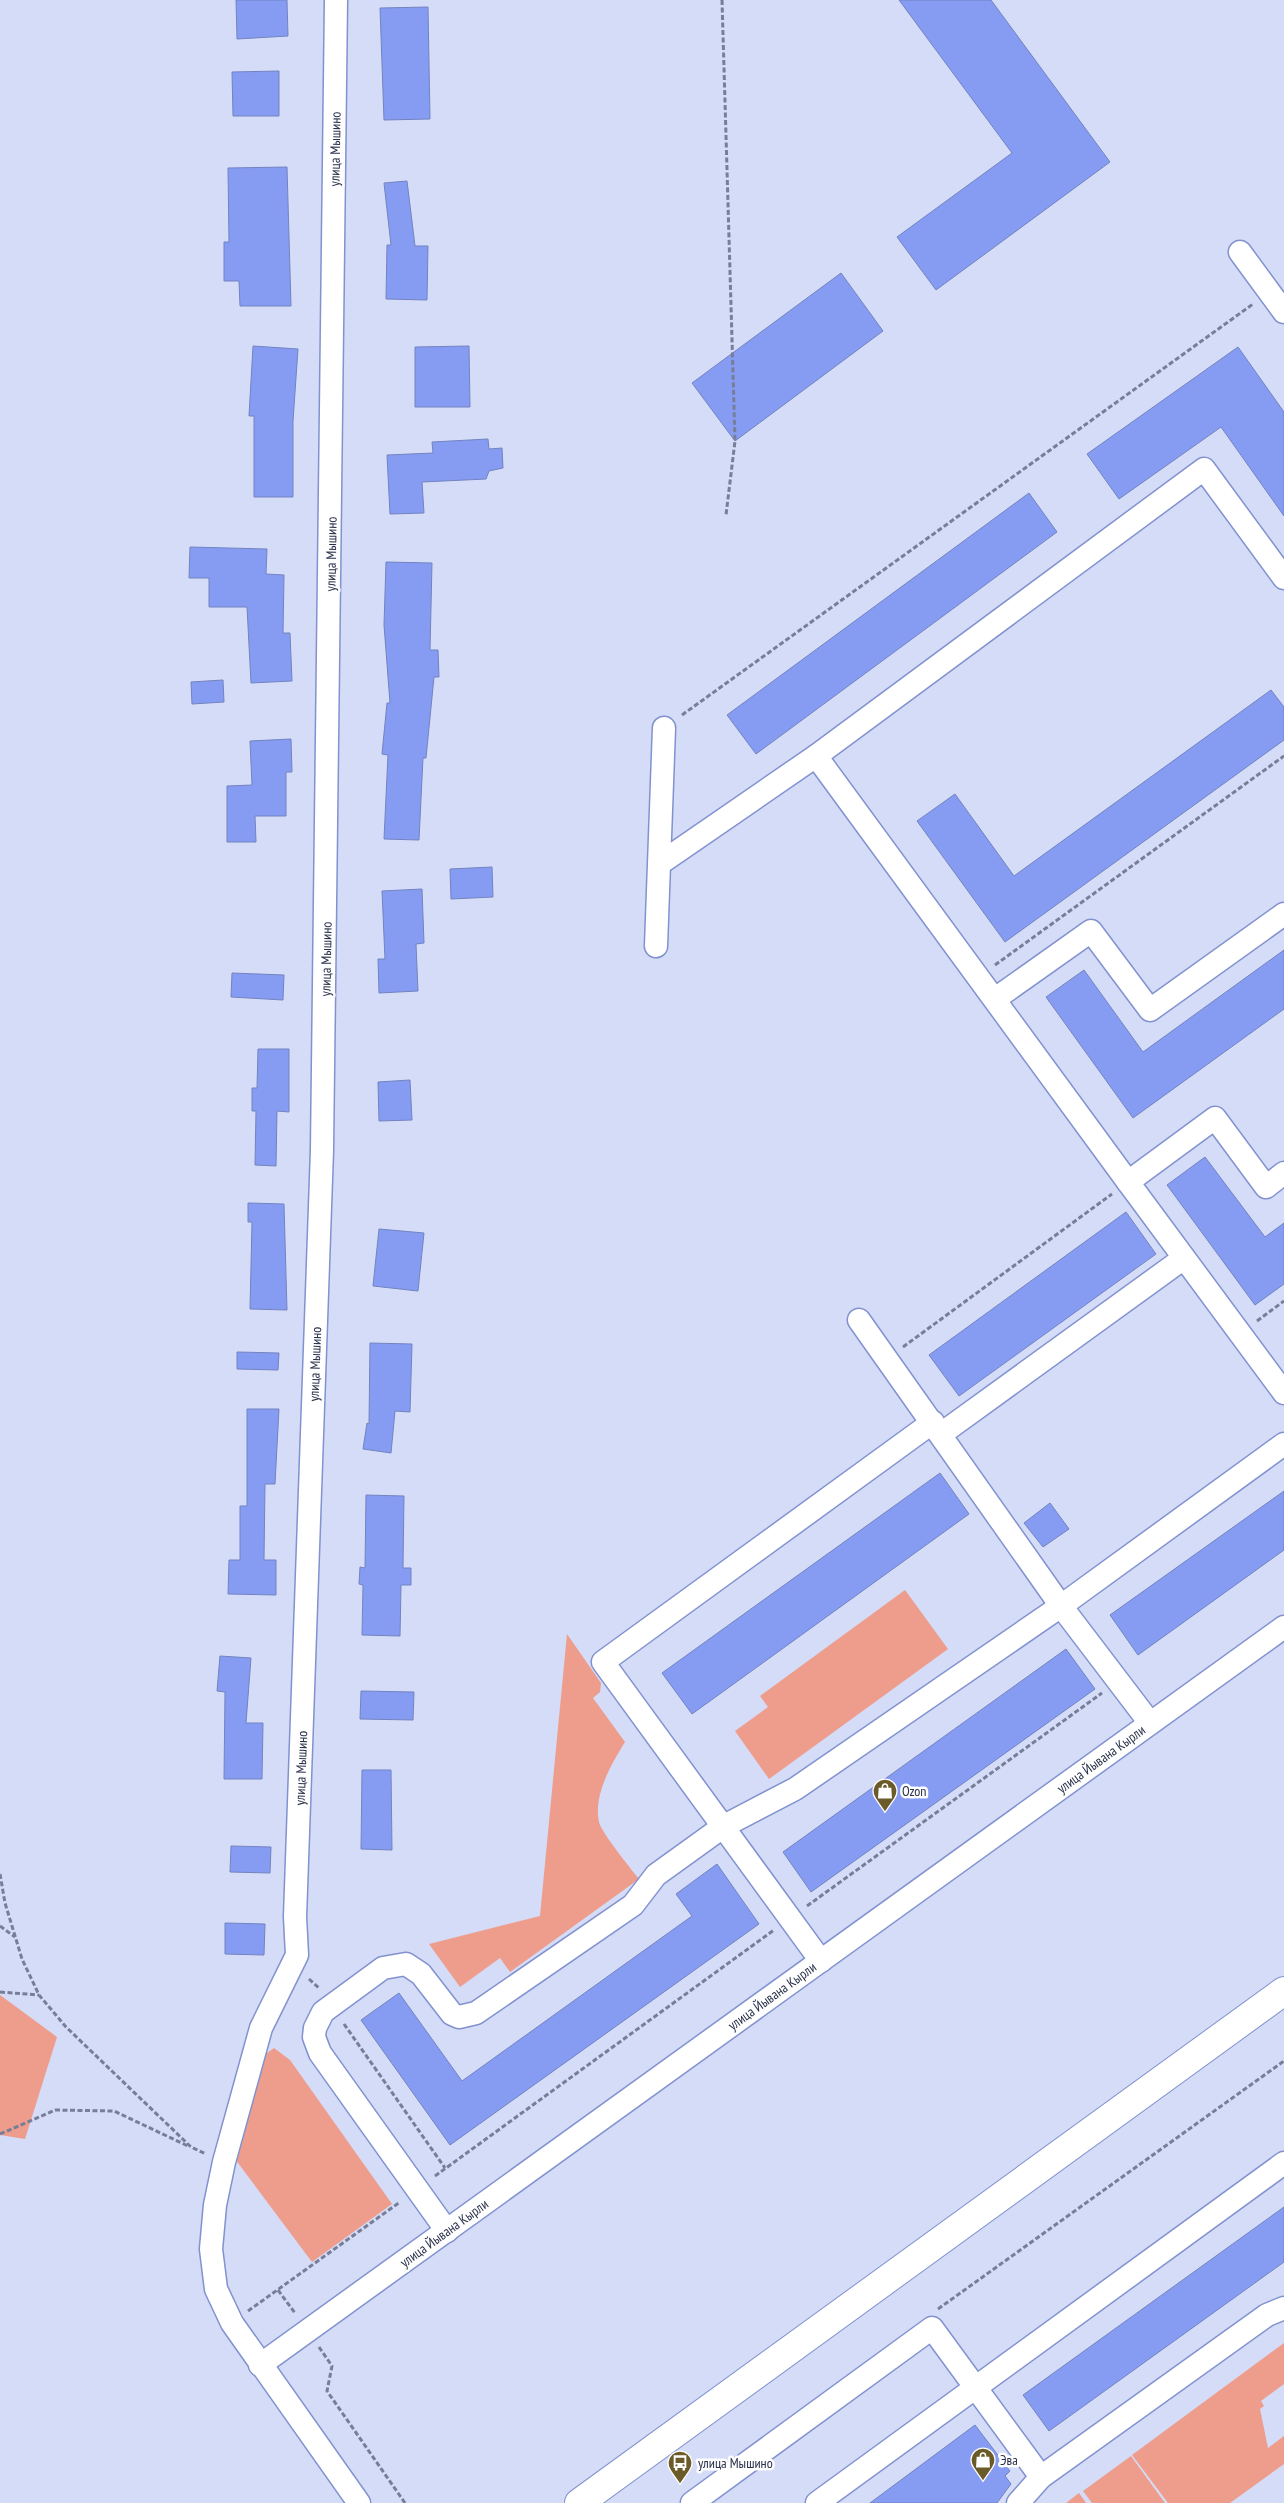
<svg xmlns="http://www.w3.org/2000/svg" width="1284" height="2503" viewBox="0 0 1284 2503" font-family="'PT Sans Narrow',sans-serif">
  <rect width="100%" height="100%" fill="#d4dcf7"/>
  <!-- green -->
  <g fill="#ee9c8b">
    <polygon points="905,1590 948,1649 769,1779 735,1731 768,1707 760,1696"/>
    <path d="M 567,1634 L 601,1683 L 600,1692 L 593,1698 L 625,1742 C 612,1763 593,1795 599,1822 C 601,1832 631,1869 639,1879 L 510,1972 L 500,1958 L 460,1987 L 429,1944 L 540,1916 Z"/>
    <polygon points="0,1995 57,2037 25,2139 0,2135"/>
    <polygon points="274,2048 290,2060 392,2204 312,2262 235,2159 264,2055"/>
    <polygon points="1284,2343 1284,2384 1261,2401 1264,2406 1260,2409 1268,2448 1284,2436 1284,2464 1230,2503 1168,2503 1132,2455"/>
    <polygon points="1131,2456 1165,2503 1092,2503 1083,2491"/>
    <polygon points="1079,2493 1086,2503 1066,2503"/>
  </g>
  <!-- building -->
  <g fill="#869cf3" stroke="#7383c0">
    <polygon points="236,0 287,0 288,36 237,39"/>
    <polygon points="899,0 991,0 1110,162 936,290 897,237 1012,153"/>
    <polygon points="428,7 430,119 384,120 380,8"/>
    <polygon points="279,71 279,116 233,116 232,72"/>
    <polygon points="287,167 291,306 240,306 239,281 224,281 224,242 229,242 228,168"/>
    <polygon points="407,181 415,246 428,246 427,300 386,299 387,245 391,245 384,183"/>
    <polygon points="841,273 883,331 735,441 692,383"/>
    <polygon points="253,346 298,349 293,421 293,497 254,497 254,416 249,416"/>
    <polygon points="469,346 470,407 415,407 415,347"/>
    <polygon points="1238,347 1284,412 1284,516 1221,427 1119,499 1087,454"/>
    <polygon points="488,439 489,449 502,448 503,468 489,471 486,479 422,482 424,513 390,514 387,455 433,453 432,442"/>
    <polygon points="1029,493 1057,532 756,754 727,715"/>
    <polygon points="190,547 267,549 266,574 284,575 283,633 290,633 292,681 251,683 247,607 209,607 209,578 189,578"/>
    <polygon points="386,562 432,563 430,650 438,650 439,677 434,677 426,758 423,758 419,840 384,839 388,755 382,754 387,703 390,703 384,625"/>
    <polygon points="223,680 224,702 192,704 191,682"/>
    <polygon points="1271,690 1284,707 1284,740 1005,942 917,821 955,794 1014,876"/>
    <polygon points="291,739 292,772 286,772 286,816 255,816 256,842 227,842 227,786 252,785 250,741"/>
    <polygon points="492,867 493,897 451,899 450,869"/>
    <polygon points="422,889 424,943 416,944 418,991 379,993 378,959 385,959 382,891"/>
    <polygon points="1284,950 1284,1009 1133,1118 1046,997 1084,970 1143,1052"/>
    <polygon points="232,973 284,975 283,1000 231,997"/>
    <polygon points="258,1049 289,1049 289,1112 277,1111 276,1166 255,1165 256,1111 252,1111 252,1088 257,1088"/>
    <polygon points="410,1080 412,1120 379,1121 378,1082"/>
    <polygon points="1205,1157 1265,1237 1284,1223 1284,1284 1255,1305 1167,1185"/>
    <polygon points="248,1203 284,1204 287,1310 250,1309 252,1222 248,1222"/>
    <polygon points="1126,1212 1156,1254 959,1396 929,1355"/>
    <polygon points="379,1229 424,1233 418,1291 373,1286"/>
    <polygon points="370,1343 412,1344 410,1412 395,1411 391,1453 363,1449 367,1423 369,1424"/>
    <polygon points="237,1352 279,1353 278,1370 237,1369"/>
    <polygon points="247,1409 279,1409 275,1484 265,1484 264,1560 276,1560 276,1595 228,1594 229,1560 240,1560 240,1506 247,1506"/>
    <polygon points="940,1473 969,1514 692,1714 662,1673"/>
    <polygon points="1284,1491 1284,1550 1138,1655 1110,1615"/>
    <polygon points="366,1495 404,1496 403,1568 411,1568 411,1585 401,1585 400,1636 362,1635 363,1585 359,1584 360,1567 365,1568"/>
    <polygon points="1050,1503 1069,1529 1043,1547 1024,1523"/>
    <polygon points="1066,1649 1095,1689 811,1892 783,1852"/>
    <polygon points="220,1656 251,1658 246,1723 263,1723 262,1779 224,1779 225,1692 217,1691"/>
    <polygon points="361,1691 414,1692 413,1720 360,1719"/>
    <polygon points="362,1770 391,1770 392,1850 361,1849"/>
    <polygon points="231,1846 271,1847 270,1873 230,1872"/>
    <polygon points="717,1864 759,1924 450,2145 361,2020 399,1993 462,2081 692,1916 676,1894"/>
    <polygon points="225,1923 265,1924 264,1955 225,1954"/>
    <polygon points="1284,2207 1284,2262 1049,2431 1023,2395"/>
    <polygon points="975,2425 1010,2471 1005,2476 1011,2484 997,2503 870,2503"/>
  </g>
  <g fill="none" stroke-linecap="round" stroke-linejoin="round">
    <defs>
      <g id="minor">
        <polyline points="336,0 322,1150 295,1917 297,1955 261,2028 224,2162 215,2205 211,2249 216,2289 232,2323 359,2503"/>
        <polyline points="1240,252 1284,312"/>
        <polyline points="816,756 1128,1182"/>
        <polyline points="665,860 816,756 1204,469 1284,578"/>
        <polyline points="656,946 664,728"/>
        <polyline points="995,999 1091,931 1150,1010 1284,914"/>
        <polyline points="1284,1173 1266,1187 1215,1118 1128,1182 1284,1393"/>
        <polyline points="859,1320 1061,1606 1150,1723"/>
        <polyline points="941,1434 1184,1258"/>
        <polyline points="821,1961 603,1662 933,1422"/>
        <polyline points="447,2231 320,2053 314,2037 315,2028 323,2012 383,1968 406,1964 421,1974 452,2014 459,2017 476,2013 633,1905 656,1875 724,1826 795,1789 1061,1606 1284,1444"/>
        <polyline points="260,2365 1284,1627"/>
        <polyline points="692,2503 932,2328 1041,2477"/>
        <polyline points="817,2503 1284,2163"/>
        <polyline points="1018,2503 1041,2477 1267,2315 1284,2308"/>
      </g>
      <polyline id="major" points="579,2503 1284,1991"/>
    </defs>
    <!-- minor casing -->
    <use href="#minor" stroke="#8192cf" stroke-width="25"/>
    <!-- major casing -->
    <use href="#major" stroke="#8192cf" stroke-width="30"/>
    <!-- path -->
    <g stroke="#767e98" stroke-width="3" stroke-dasharray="5 2.5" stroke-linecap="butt">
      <polyline points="722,0 735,441 726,515"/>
      <polyline points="682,715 1253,304"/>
      <polyline points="995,965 1284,756"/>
      <polyline points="1257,1321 1284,1301"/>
      <polyline points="903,1347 1112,1194"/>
      <polyline points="0,1874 5,1903 22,1959 39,1995 66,2027 191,2147 206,2154"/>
      <polyline points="807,1906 1102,1693"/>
      <polyline points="0,1926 15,1937"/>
      <polyline points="309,1979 319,1988"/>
      <polyline points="0,1992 39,1995"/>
      <polyline points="344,2024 445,2168"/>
      <polyline points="0,2134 55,2110 114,2111 188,2146"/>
      <polyline points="435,2176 774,1930"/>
      <polyline points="278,2290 295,2313"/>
      <polyline points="938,2309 1284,2061"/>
      <polyline points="248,2311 400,2202"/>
      <polyline points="319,2347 332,2366 327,2391 405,2503"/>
    </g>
    <!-- minor -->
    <use href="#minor" stroke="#fff" stroke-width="22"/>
    <!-- major -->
    <use href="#major" stroke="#fff" stroke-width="28"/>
  </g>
  <!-- icons -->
  <defs>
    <symbol id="shop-pin" viewBox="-11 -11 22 30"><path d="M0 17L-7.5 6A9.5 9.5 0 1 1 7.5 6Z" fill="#6b5b29" stroke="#fefefe"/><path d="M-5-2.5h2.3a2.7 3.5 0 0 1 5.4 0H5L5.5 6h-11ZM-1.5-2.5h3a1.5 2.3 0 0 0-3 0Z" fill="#fff"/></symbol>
    <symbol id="bus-pin" viewBox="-11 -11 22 30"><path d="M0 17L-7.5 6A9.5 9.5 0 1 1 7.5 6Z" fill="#6b5b29" stroke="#fefefe"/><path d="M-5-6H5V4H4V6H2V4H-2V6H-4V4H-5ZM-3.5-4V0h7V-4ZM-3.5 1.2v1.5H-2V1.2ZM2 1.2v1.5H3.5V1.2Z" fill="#fff"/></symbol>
  </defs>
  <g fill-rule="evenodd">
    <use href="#shop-pin" x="871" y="1777" width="28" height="38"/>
    <use href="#shop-pin" x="969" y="2446" width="28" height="38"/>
    <use href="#bus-pin" x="666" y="2449" width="28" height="38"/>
  </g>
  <g text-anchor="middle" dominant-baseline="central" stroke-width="5" stroke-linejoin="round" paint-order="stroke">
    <!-- street labels -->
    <g font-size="14" fill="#293049" stroke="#fefefe">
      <text transform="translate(335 149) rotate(-89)">улица Мышино</text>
      <text transform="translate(331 554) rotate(-89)">улица Мышино</text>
      <text transform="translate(326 959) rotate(-89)">улица Мышино</text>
      <text transform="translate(315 1364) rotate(-88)">улица Мышино</text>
      <text transform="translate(1101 1759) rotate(-36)">улица Йывана Кырли</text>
      <text transform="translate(301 1768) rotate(-88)">улица Мышино</text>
      <text transform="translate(772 1996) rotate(-36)">улица Йывана Кырли</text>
      <text transform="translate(444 2233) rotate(-36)">улица Йывана Кырли</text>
    </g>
    <!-- poi labels -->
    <g font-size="14" fill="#293049" stroke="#fefefe" text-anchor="start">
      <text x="902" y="1791">Ozon</text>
      <text x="1000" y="2460">Эва</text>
      <text x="698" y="2463">улица Мышино</text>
    </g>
  </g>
</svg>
